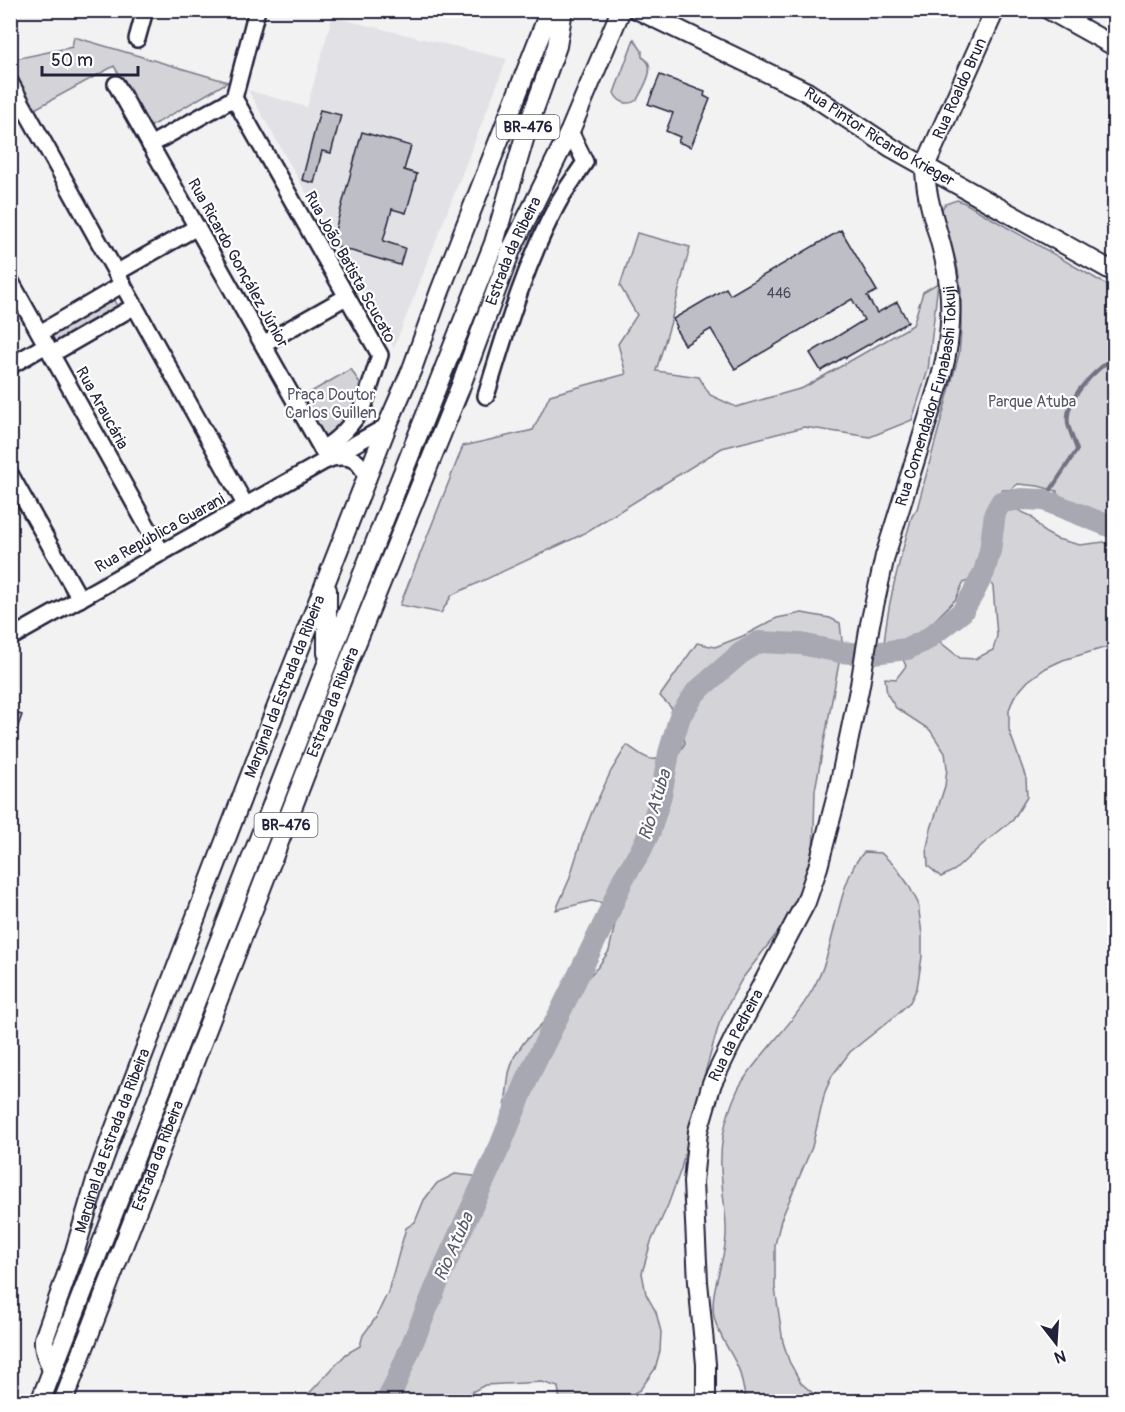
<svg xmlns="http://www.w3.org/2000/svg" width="1125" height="1412" viewBox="0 0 1125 1412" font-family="Pangolin,sans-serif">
  <rect width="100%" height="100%" fill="#f2f2f3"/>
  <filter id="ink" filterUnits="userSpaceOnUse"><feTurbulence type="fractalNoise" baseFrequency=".0167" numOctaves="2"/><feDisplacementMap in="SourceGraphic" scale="12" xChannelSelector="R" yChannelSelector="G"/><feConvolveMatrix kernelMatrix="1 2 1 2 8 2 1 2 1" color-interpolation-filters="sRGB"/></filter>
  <g filter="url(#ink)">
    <!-- built -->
    <polygon fill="#e2e2e6" points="332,17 507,59 394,348 248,90 307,107"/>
    <!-- green -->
    <g fill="#d3d3d8" stroke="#7a7a8a" stroke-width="1.5" fill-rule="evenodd">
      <polygon points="74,37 228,82 150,127 114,66 33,110 11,69 10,60 72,47"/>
      <path d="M 634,39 L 642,51 L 642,57 C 659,65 643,88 637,100 C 628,106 619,103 614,93 Z"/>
      <path d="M 957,200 L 965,203 L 1114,289 L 1114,523 L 1110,522 L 1109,515 L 1086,508 L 1067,506 L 1057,497 L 1057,491 L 1038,486 L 1018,484 L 1010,490 L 1002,490 L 998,494 L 1006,494 L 1013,508 L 1031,516 L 1044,532 L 1057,539 L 1080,545 L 1104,542 L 1114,548 L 1114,645 L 1063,660 L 1046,668 L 1028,681 L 1014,697 L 1009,710 L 1009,730 L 1026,778 L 1027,797 L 1013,820 L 983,844 L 955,870 L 941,877 L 928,866 L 927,847 L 931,829 L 945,786 L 947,768 L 945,753 L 930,730 L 896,708 L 887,694 L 885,678 L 896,679 L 906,666 L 897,647 L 888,648 L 884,644 C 888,599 900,560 912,516 L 917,509 L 959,354 L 961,331 L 961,290 L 958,270 L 949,234 L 942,218 L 941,211 L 945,204 ZM 979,571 L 987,576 L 993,587 L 997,636 L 993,650 L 975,659 L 960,658 L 925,630 L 956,599 L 963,583 L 973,579 Z"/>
      <polygon points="637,233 690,247 670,325 656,371 699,377 710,395 736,407 803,388 913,325 923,292 938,283 928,370 912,420 870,437 804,427 722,448 581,535 452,595 441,613 400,605 463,446 533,430 550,395 626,374 618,344 637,315 620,286"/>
      <polygon points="111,295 120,311 58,347 49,330"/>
      <polygon points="351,369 360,384 352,414 327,440 302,397"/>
      <path d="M 802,613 L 830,618 L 840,623 L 842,641 L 839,663 L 815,790 L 813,864 L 805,892 L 787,920 L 742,979 L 731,999 L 719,1024 L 699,1094 L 681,1169 L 668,1205 L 651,1242 L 642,1273 L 646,1294 L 656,1312 L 661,1332 L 660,1351 L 655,1369 L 640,1390 L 619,1401 L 560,1401 L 558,1387 L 542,1382 L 485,1385 L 466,1395 L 460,1401 L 301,1402 L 346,1354 L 360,1346 L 363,1335 L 375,1319 L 388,1292 L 406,1228 L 415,1222 L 424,1200 L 437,1183 L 455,1174 L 483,1177 L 500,1167 L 509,1149 L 505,1105 L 509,1073 L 514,1057 L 524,1042 L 598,967 L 609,951 L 616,919 L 609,904 L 591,901 L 556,910 L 569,880 L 582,838 L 592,812 L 611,771 L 627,745 C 653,763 651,763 680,751 L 685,743 L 681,718 L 660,696 L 697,643 L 715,647 L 743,636 L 777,618 Z"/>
      <path d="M 864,852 L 881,853 L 895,866 L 908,884 L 918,903 L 922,935 L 922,957 L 917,988 L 910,1002 L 894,1017 L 850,1052 L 832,1076 L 825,1092 L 812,1147 L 781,1220 L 775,1245 L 775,1288 L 783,1342 L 789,1361 L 801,1383 L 822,1401 L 746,1401 C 744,1391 742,1380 739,1370 C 732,1352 718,1336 714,1317 C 709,1290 725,1263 726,1236 C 727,1218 723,1200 722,1182 C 718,1148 724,1120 738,1089 C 745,1076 755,1064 765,1052 C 783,1030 803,1009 816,983 C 835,947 835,903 854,866 C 856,861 861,856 864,852 Z"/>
    </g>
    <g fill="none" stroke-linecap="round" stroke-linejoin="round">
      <!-- stream -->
      <path stroke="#727282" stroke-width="4" d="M 1044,500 L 1077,450 C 1075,443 1069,430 1068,424 C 1064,398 1096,370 1114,357"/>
      <!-- river -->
      <polyline stroke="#a8a8b2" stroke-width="22" points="386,1402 394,1387 446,1263 501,1144 529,1075 607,917 623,879 640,852 650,831 661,795 669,753 680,716 696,692 741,653 759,642 801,644 840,652 864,654 907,649 926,640 962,612 974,592 984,572 990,551 995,513 1001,502 1022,499 1044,500 1114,528"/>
    </g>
    <!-- building -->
    <g fill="#bebec6" stroke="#22223b" stroke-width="1.5">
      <polygon points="660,75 705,92 704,96 710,99 691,147 678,142 680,137 666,131 673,113 648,104"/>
      <polygon points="320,110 341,115 331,153 322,151 314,183 302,180"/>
      <polygon points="362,132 411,146 404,170 417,174 413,189 406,213 392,209 383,241 405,248 400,265 331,245"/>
      <polygon points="841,230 877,291 867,296 877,313 897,302 908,322 845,358 844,357 821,371 810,353 864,320 852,299 735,369 711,329 685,345 675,328 677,327 673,319 726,288 730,295"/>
      <polygon points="10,711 22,715 12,743 10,743"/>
    </g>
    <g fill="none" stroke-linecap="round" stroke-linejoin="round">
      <defs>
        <g id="minor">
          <polyline points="137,39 145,10"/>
          <polyline points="10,82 246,506"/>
          <polyline points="116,84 328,460"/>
          <path d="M 234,98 L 380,355 L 364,405 C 354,422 339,439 322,449"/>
          <polyline points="234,98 257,10"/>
          <polyline points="150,145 234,98"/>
          <polyline points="116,273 197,227"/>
          <polyline points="10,280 162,553"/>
          <polyline points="40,333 123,284"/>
          <polyline points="263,344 346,297"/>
          <polyline points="52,354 135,306"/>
          <polyline points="10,366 46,345"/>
          <path d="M 486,396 C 506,331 525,265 557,205 C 565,190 576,176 585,162 L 570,131"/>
          <path d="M 333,458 C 352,454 362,462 367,480"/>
          <polyline points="10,474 80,599"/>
          <polyline points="10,638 387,426"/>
        </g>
        <g id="major">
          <path id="s1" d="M 638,10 L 807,92 L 892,148 L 1114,272"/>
          <polyline points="1049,10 1114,46"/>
          <polyline points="327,653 327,590"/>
          <path id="s2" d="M 52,1370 C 48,1359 43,1350 44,1339 L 74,1254 L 96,1180 L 113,1133 L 270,724 L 387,426 L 412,369 L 440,291 L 550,10"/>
          <polyline points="40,1402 327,664 494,243 527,129 557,46 563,10"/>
          <path id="s3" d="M 63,1402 L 345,671 L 460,388 L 511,250 L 570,131 L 621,10"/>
          <path id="s4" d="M 706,1402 L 706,1364 L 698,1282 L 693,1182 L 698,1131 L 712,1083 L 737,1032 L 806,902 L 818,867 L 838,791 L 860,685 L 870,624 L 885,556 L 941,377 C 952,337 954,298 944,257 C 937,226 925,198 925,166 L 995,10"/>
        </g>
      </defs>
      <!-- minor casing -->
      <use href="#minor" stroke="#22223b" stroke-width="20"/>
      <!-- major casing -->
      <use href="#major" stroke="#22223b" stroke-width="22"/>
      <!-- minor -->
      <use href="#minor" stroke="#fff" stroke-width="15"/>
      <!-- major -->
      <use href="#major" stroke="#fff" stroke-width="18"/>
    </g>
  </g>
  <g text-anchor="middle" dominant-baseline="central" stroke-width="4.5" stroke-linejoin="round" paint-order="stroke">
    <!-- number labels -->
    <g font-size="14" fill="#49495e">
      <text x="779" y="293">446</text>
    </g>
    <!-- shield labels -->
    <g fill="#fff" stroke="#646476" stroke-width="1.5">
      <rect x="496.5" y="115" width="63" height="24" rx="4.5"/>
      <rect x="254.5" y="813" width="63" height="24" rx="4.5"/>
    </g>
    <g font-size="15" font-weight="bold" fill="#22223b">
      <text x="528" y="127">BR-476</text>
      <text x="286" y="825">BR-476</text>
    </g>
    <!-- street labels -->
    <g font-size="16" fill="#22223b" stroke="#fff">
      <text stroke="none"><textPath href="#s4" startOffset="1368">Rua Roaldo Brun</textPath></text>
      <text stroke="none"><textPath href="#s1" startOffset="273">Rua Pintor Ricardo Krieger</textPath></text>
      <text stroke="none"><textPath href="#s3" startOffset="1236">Estrada da Ribeira</textPath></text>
      <text transform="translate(238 263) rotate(61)">Rua Ricardo Gonçález Júnior</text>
      <text transform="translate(350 267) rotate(61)">Rua João Batista Scucato</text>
      <text stroke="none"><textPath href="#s4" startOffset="1047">Rua Comendador Funabashi Tokuji</textPath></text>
      <text transform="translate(102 408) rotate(61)">Rua Araucária</text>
      <text transform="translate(160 533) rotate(-29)">Rua República Guarani</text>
      <text stroke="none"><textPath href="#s2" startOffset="728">Marginal da Estrada da Ribeira</textPath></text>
      <text stroke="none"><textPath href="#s3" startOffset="750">Estrada da Ribeira</textPath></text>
      <text stroke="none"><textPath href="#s4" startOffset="375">Rua da Pedreira</textPath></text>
      <text stroke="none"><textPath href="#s2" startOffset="242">Marginal da Estrada da Ribeira</textPath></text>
      <text stroke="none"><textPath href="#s3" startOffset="264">Estrada da Ribeira</textPath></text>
    </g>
    <!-- park labels -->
    <g font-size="16" fill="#57576a" stroke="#fff">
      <text x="331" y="395">Praça Doutor<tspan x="331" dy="18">Carlos Guillen</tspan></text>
      <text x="1032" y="402">Parque Atuba</text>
    </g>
    <!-- water labels -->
    <g font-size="18" font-style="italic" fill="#58586b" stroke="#fff">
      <text transform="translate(655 805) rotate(-73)">Rio Atuba</text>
      <text transform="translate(454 1247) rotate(-66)">Rio Atuba</text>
    </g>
  </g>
  <!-- margin -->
  <rect width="1125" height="1412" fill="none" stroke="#fff" stroke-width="36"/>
  <rect x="18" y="18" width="1089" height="1376" fill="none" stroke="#22223b" stroke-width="2" filter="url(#ink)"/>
  <!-- north arrow -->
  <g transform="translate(1056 1343) rotate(163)" stroke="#ffffff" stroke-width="4.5" paint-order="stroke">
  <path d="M0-4.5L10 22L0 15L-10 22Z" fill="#22223b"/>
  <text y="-9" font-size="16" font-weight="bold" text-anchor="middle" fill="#22223b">N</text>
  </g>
  <!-- scale -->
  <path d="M42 66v9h96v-9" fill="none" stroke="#22223b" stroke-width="3"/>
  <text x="51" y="66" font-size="18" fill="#22223b" stroke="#ffffff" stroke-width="4.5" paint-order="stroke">50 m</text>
</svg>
